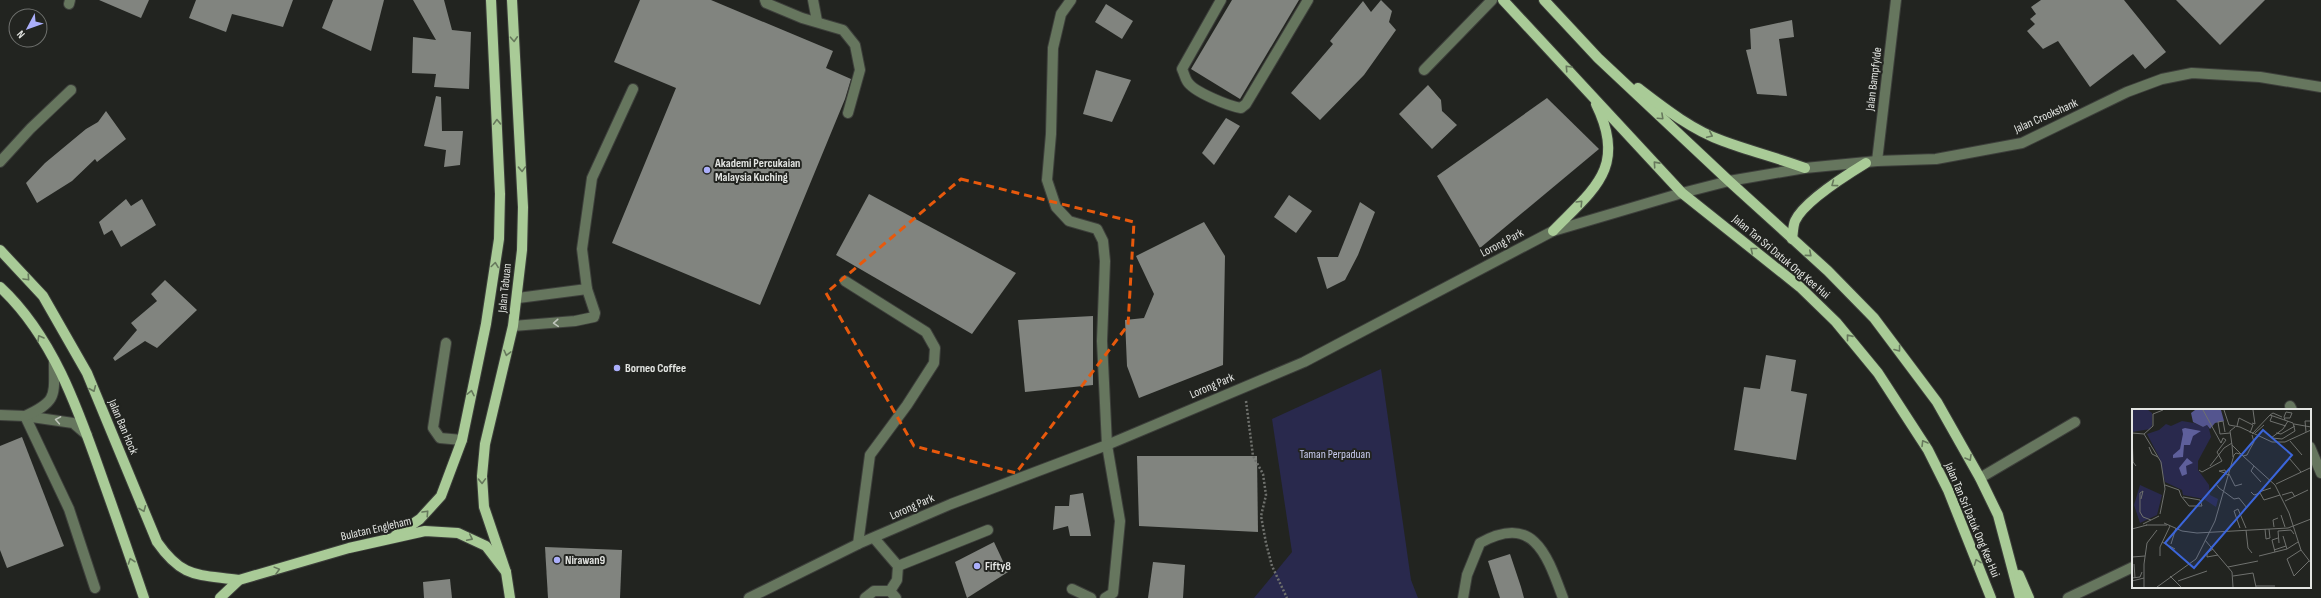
<svg xmlns="http://www.w3.org/2000/svg" width="2321" height="598" viewBox="0 0 2321 598" font-family="'Sofia Sans Condensed',sans-serif">
  <rect width="100%" height="100%" fill="#222420"/>
  <!-- green -->
  <polygon fill="#29294d" points="1381,369 1411,580 1418,598 1254,598 1292,552 1272,419"/>
  <!-- building -->
  <g fill="#81847f">
    <polygon points="99,0 149,0 141,18"/>
    <polygon points="196,0 293,0 283,27 232,14 226,32 189,18"/>
    <polygon points="333,0 384,0 371,51 322,28"/>
    <polygon points="413,0 444,0 452,30 471,32 469,89 434,87 436,74 412,73 413,37 436,40"/>
    <polygon points="640,0 711,0 833,51 826,68 851,79 845,99 760,305 612,243 676,88 614,62"/>
    <polygon points="1232,0 1299,0 1240,99 1191,69"/>
    <polygon points="1381,0 1392,11 1389,22 1396,30 1364,75 1320,120 1291,93 1333,44 1330,41 1363,1 1371,12"/>
    <polygon points="2041,0 2124,0 2166,52 2145,69 2133,54 2090,87 2058,41 2043,49 2027,31 2035,24 2030,19 2036,14 2031,7"/>
    <polygon points="2176,0 2265,0 2220,45"/>
    <polygon points="1106,4 1133,21 1122,39 1095,22"/>
    <polygon points="1792,20 1794,37 1779,39 1787,96 1757,94 1746,50 1751,49 1750,29"/>
    <polygon points="1096,70 1131,80 1112,122 1083,114"/>
    <polygon points="1428,85 1441,100 1442,111 1457,125 1432,149 1399,114"/>
    <polygon points="436,96 441,97 442,131 463,131 460,165 444,167 446,150 424,146"/>
    <polygon points="1547,98 1599,149 1480,248 1437,176"/>
    <polygon points="106,111 126,139 97,162 95,159 72,181 37,203 26,183 45,163 86,129 98,122"/>
    <polygon points="1226,118 1240,126 1214,165 1202,153"/>
    <polygon points="869,194 1016,273 972,334 836,255"/>
    <polygon points="1289,195 1312,211 1296,233 1274,217"/>
    <polygon points="126,199 131,206 142,199 156,225 121,247 112,230 104,235 99,222"/>
    <polygon points="1360,202 1375,212 1358,255 1345,280 1327,289 1317,257 1338,257"/>
    <polygon points="1204,222 1225,256 1223,365 1139,398 1127,366 1125,320 1144,318 1154,294 1136,256"/>
    <polygon points="165,280 197,310 157,348 145,341 115,361 113,358 137,330 131,323 157,301 151,294"/>
    <polygon points="1093,316 1093,385 1025,392 1018,320"/>
    <polygon points="1766,355 1796,360 1791,391 1807,394 1796,460 1734,450 1744,387 1760,389"/>
    <polygon points="22,437 64,546 7,568 0,550 0,446"/>
    <polygon points="1137,456 1257,456 1258,532 1139,526"/>
    <polygon points="1083,493 1091,536 1070,536 1068,526 1053,530 1055,506 1069,506 1070,495"/>
    <polygon points="994,542 1008,572 967,598 955,562"/>
    <polygon points="545,547 622,550 620,598 548,598"/>
    <polygon points="1510,554 1521,587 1524,598 1500,598 1488,561"/>
    <polygon points="1153,562 1185,565 1183,598 1148,598"/>
    <polygon points="450,579 452,598 424,598 423,582"/>
  </g>
  <g fill="none" stroke-linecap="round" stroke-linejoin="round">
    <defs>
      <g id="minor">
        <polyline points="765,0 766,3 802,18 843,30 855,45 860,70 848,113"/>
        <polyline points="813,0 817,21"/>
        <polyline points="1071,0 1061,14 1053,48 1051,134 1047,180 1056,207 1069,221 1097,229 1103,241 1105,261 1102,341 1107,445 1120,521 1113,593 1105,598"/>
        <path d="M 1221,0 L 1182,69 C 1184,73 1185,78 1187,81 C 1193,92 1229,106 1241,108 L 1246,104 L 1308,0"/>
        <polyline points="69,4 70,0"/>
        <polyline points="1424,70 1492,0"/>
        <polyline points="1877,161 1896,0"/>
        <polyline points="0,162 31,128 71,90"/>
        <polyline points="845,281 926,332 935,348 934,363 907,405 870,455 858,544"/>
        <polyline points="518,298 587,289"/>
        <polyline points="513,326 575,321 594,317 595,313 587,289 582,249 592,178 633,89"/>
        <polyline points="446,343 433,428 440,438 462,440"/>
        <polyline points="2290,406 2292,410"/>
        <polyline points="0,415 25,416 73,423 87,435"/>
        <polyline points="25,416 69,509 95,588"/>
        <path d="M 25,416 C 58,401 54,396 54,361"/>
        <polyline points="2310,447 2321,473"/>
        <polyline points="1980,478 2075,422"/>
        <polyline points="874,538 898,566 897,580 890,591"/>
        <polyline points="898,566 988,530"/>
        <polyline points="1072,589 1091,598"/>
        <polyline points="749,598 858,544 951,504 1107,445 1304,362 1553,231 1682,193 1729,181 1805,168 1877,161 1936,159 2022,143 2127,92 2162,79 2192,73 2260,77 2321,87"/>
        <polyline points="865,598 874,591 890,591 896,598"/>
        <path d="M 1463,598 L 1467,575 L 1480,543 C 1534,513 1547,555 1563,598"/>
        <polyline points="2068,598 2133,567"/>
      </g>
      <g id="major">
        <polyline points="1503,0 1682,193 1800,287 1836,322 1878,373 1928,450 1948,490 1991,598"/>
        <polyline points="1544,0 1598,58 1729,181 1828,271 1874,318 1937,402 1980,478 1998,515 2020,598"/>
        <path d="M 1638,88 C 1664,108 1692,130 1723,141 C 1750,151 1778,158 1805,168"/>
        <path d="M 1553,231 C 1595,188 1627,167 1596,104"/>
        <path d="M 1792,239 C 1793,233 1793,226 1795,221 C 1804,201 1848,174 1866,163"/>
        <path d="M 0,250 L 43,296 L 87,373 L 157,542 C 183,579 197,574 239,580"/>
        <path d="M 0,287 C 55,338 80,415 104,483 C 118,522 131,560 144,598"/>
        <polyline points="395,536 420,519 441,496 462,440 486,324 499,239 500,194 491,0"/>
        <polyline points="506,572 484,507 482,476 485,444 513,326 522,250 523,207 512,0"/>
        <polyline points="2019,575 2029,598"/>
        <polyline points="220,598 239,580 349,548 425,531 458,533 486,546 506,572 510,598"/>
      </g>
    </defs>
    <!-- minor casing -->
    <use href="#minor" stroke="#3d3f3b" stroke-width="12"/>
    <!-- major casing -->
    <use href="#major" stroke="#3d3f3b" stroke-width="12"/>
    <!-- path -->
    <polyline stroke="#6f716d" stroke-width="2.5" stroke-dasharray="2 2" stroke-linecap="butt" points="1246,401 1253,456 1263,474 1266,495 1261,516 1266,543 1272,566 1287,598"/>
    <!-- minor -->
    <use href="#minor" stroke="#66765e" stroke-width="10"/>
    <!-- major -->
    <use href="#major" stroke="#a9cb97" stroke-width="10"/>
  </g>
  <!-- one-way arrows -->
  <defs><path id="oneway-chevron" d="M-2-3.5L2.5 0L-2 3.5" fill="none" stroke-width="1.6" stroke-linecap="round" stroke-linejoin="round"/></defs>
  <g stroke="#66785c">
    <use href="#oneway-chevron" transform="translate(514 39) rotate(87)"/>
    <use href="#oneway-chevron" transform="translate(1568 68) rotate(-133)"/>
    <use href="#oneway-chevron" transform="translate(1661 117) rotate(43)"/>
    <use href="#oneway-chevron" transform="translate(497 122) rotate(-92)"/>
    <use href="#oneway-chevron" transform="translate(1710 135) rotate(25)"/>
    <use href="#oneway-chevron" transform="translate(1656 164) rotate(-132)"/>
    <use href="#oneway-chevron" transform="translate(522 169) rotate(88)"/>
    <use href="#oneway-chevron" transform="translate(1834 184) rotate(143)"/>
    <use href="#oneway-chevron" transform="translate(1580 203) rotate(-46)"/>
    <use href="#oneway-chevron" transform="translate(1753 250) rotate(-141)"/>
    <use href="#oneway-chevron" transform="translate(1809 254) rotate(41)"/>
    <use href="#oneway-chevron" transform="translate(495 265) rotate(-82)"/>
    <use href="#oneway-chevron" transform="translate(27 278) rotate(47)"/>
    <use href="#oneway-chevron" transform="translate(1849 337) rotate(-129)"/>
    <use href="#oneway-chevron" transform="translate(40 338) rotate(-120)"/>
    <use href="#oneway-chevron" transform="translate(1898 349) rotate(53)"/>
    <use href="#oneway-chevron" transform="translate(507 353) rotate(104)"/>
    <use href="#oneway-chevron" transform="translate(93 389) rotate(67)"/>
    <use href="#oneway-chevron" transform="translate(471 393) rotate(-78)"/>
    <use href="#oneway-chevron" transform="translate(1924 443) rotate(-121)"/>
    <use href="#oneway-chevron" transform="translate(1969 458) rotate(60)"/>
    <use href="#oneway-chevron" transform="translate(482 481) rotate(88)"/>
    <use href="#oneway-chevron" transform="translate(143 509) rotate(68)"/>
    <use href="#oneway-chevron" transform="translate(426 513) rotate(-47)"/>
    <use href="#oneway-chevron" transform="translate(470 538) rotate(26)"/>
    <use href="#oneway-chevron" transform="translate(131 561) rotate(-109)"/>
    <use href="#oneway-chevron" transform="translate(1977 562) rotate(-111)"/>
    <use href="#oneway-chevron" transform="translate(277 570) rotate(-15)"/>
  </g>
  <g stroke="#bec4ba">
    <use href="#oneway-chevron" transform="translate(556 323) rotate(176)"/>
    <use href="#oneway-chevron" transform="translate(58 420) rotate(-170)"/>
  </g>
  <!-- marked area -->
  <path fill="none" stroke="#e8590c" stroke-width="3" stroke-dasharray="8 5" stroke-linejoin="round" d="M 961,179 L 1134,222 L 1128,325 L 1016,473 L 914,446 L 826,293 Z"/>
  <!-- markers -->
  <g fill="#abaffb" stroke="#222420" stroke-width="1.5">
    <circle cx="707" cy="170" r="4"/>
    <circle cx="617" cy="368" r="4"/>
    <circle cx="557" cy="560" r="4"/>
    <circle cx="977" cy="566" r="4"/>
  </g>
  <g text-anchor="middle" dominant-baseline="central" stroke-width="4" stroke-linejoin="round" paint-order="stroke">
    <!-- street labels -->
    <g font-size="12" fill="#e3e5e2" stroke="#222420">
      <text transform="translate(1874 79) rotate(-83)">Jalan Bampfylde</text>
      <text transform="translate(2046 116) rotate(-24)">Jalan Crookshank</text>
      <text transform="translate(1502 243) rotate(-28)">Lorong Park</text>
      <text transform="translate(1781 257) rotate(40)">Jalan Tan Sri Datuk Ong Kee Hui</text>
      <text transform="translate(505 288) rotate(-84)">Jalan Tabuan</text>
      <text transform="translate(1212 386) rotate(-23)">Lorong Park</text>
      <text transform="translate(123 427) rotate(67)">Jalan Ban Hock</text>
      <text transform="translate(912 507) rotate(-24)">Lorong Park</text>
      <text transform="translate(1972 520) rotate(67)">Jalan Tan Sri Datuk Ong Kee Hui</text>
      <text transform="translate(376 529) rotate(-13)">Bulatan Engleham</text>
    </g>
    <!-- poi labels -->
    <g font-size="12" font-weight="bold" fill="#e3e5e2" stroke="#222420" text-anchor="start">
      <text x="715" y="163">Akademi Percukaian<tspan x="715" dy="14">Malaysia Kuching</tspan></text>
      <text x="625" y="368">Borneo Coffee</text>
      <text x="565" y="560">Nirawan9</text>
      <text x="985" y="566">Fifty8</text>
    </g>
    <!-- park labels -->
    <g font-size="12" fill="#c9ccef" stroke="#222420">
      <text x="1335" y="454">Taman Perpaduan</text>
    </g>
  </g>
  <!-- overview -->
  <g transform="translate(2132 409)">
    <rect width="179" height="179" fill="#222420"/>
    <path d="M 0,1 L 16,1 L 20,4 L 20,16 L 18,20 L 0,23 ZM 50,12 L 62,14 L 71,18 L 75,16 L 77,20 L 79,28 L 66,52 L 66,61 L 77,76 L 78,86 L 86,90 L 84,98 L 72,90 L 51,86 L 50,81 L 33,73 L 27,48 L 15,25 L 27,21 L 34,15 L 39,17 ZM 8,76 L 30,86 L 25,106 L 8,114 L 2,96 Z" fill="#29294d"/>
    <path d="M 63,1 L 89,1 L 92,12 L 83,14 L 78,20 L 75,16 L 71,18 L 61,13 L 59,4 Z" fill="#54558f"/>
    <path d="M 53,19 L 69,22 L 61,27 L 58,36 L 52,36 L 51,48 L 41,49 L 41,46 L 48,40 L 51,25 L 50,20 ZM 55,49 L 61,54 L 54,57 L 55,65 L 50,67 L 47,59 Z" fill="#5e5f9b"/>
    <path fill="none" stroke="#6f716e" stroke-width="1" d="M 92,1 L 97,16 L 108,18 L 140,33 L 153,33 L 179,21M 138,6 L 161,14 L 163,22 L 150,30 L 140,29M 138,6 L 141,4 L 150,8M 140,7 L 138,12 L 154,17M 153,11 L 152,8 L 154,3 L 160,4 L 158,9 L 153,9M 120,14 L 123,15 L 121,1M 162,15 L 179,18M 105,17 L 107,9 L 121,16 L 118,24M 103,18 L 98,22 L 100,36 L 111,47 L 115,46 L 118,40 L 122,33 L 120,26M 93,23 L 91,12 L 86,13 L 88,25 L 98,24M 174,23 L 173,12 L 179,12M 0,24 L 1,53 L 4,57M 0,24 L 12,25 L 29,53 L 33,80 L 28,105M 123,24 L 132,16M 144,24 L 149,25 L 163,17M 12,25 L 21,17 L 21,5 L 31,1M 120,25 L 138,6M 139,29 L 151,20 L 156,12M 158,32 L 170,46M 100,36 L 101,48M 17,38 L 20,45 L 26,48M 111,47 L 143,76 L 157,104 L 169,141 L 179,154M 157,49 L 169,63M 78,57 L 92,39 L 100,34M 122,57 L 119,62 L 129,73M 67,61 L 70,63 L 90,52 L 85,43 L 94,31 L 91,29 L 89,34 L 71,1M 93,64 L 87,62 L 93,61 L 94,65 L 97,66M 97,65 L 103,77 L 110,75M 86,73 L 84,75 L 87,79 L 102,90 L 107,89 L 115,99M 144,75 L 178,59M 33,76 L 47,81 L 49,87 L 57,97 L 70,97 L 68,91 L 51,88M 119,83 L 122,86 L 128,84 L 132,91 L 148,86M 127,83 L 139,79M 150,86 L 160,83 L 163,88M 9,90 L 11,82 L 8,84 L 8,103 L 11,108 L 19,111M 153,92 L 176,81M 149,106 L 153,118M 32,114 L 50,122 L 65,124 L 156,119 L 179,110M 11,115 L 27,107M 14,116 L 35,116M 142,118 L 141,111 L 146,109M 108,119 L 102,102 L 106,100 L 114,119M 0,120 L 15,116M 133,120 L 134,130 L 138,129 L 137,120M 114,121 L 116,139 L 120,144M 146,122 L 159,121 L 162,125M 146,122 L 147,134M 151,127 L 155,140M 73,131 L 100,163 L 101,178M 30,133 L 43,140M 39,135 L 44,119M 81,140 L 75,144 L 75,148 L 86,146M 142,141 L 154,137M 143,143 L 140,131 L 146,129M 28,147 L 28,138 L 38,117M 127,147 L 155,140 L 166,133M 0,148 L 13,147M 2,155 L 3,169M 96,158 L 126,152M 38,167 L 49,178M 101,167 L 121,164 L 124,178M 162,167 L 155,150 L 169,141M 162,167 L 177,152M 0,169 L 8,168 L 10,163M 0,172 L 12,169M 46,172 L 75,162M 124,177 L 143,177M 12,178 L 12,155 L 15,134 L 25,121M 25,178 L 64,150 L 83,112 L 102,46 L 104,44 L 108,45"/>
    <path fill="#3b65da" fill-opacity="0.15" stroke="#3b65da" stroke-width="2" d="M 131,21 L 160,46 L 62,159 L 33,134 Z"/>
    <rect width="179" height="179" fill="none" stroke="#e3e5e2" stroke-width="2"/>
  </g>
  <!-- north arrow -->
  <g transform="translate(28 28) rotate(229)"><circle r="19" fill="#222420" stroke="#6f716e"/>
  <path d="M0-3L7 15L0 10L-7 15Z" fill="#abaffb"/>
  <text y="-6" font-size="11" font-weight="bold" text-anchor="middle" fill="#e3e5e2">N</text>
  </g>
</svg>
